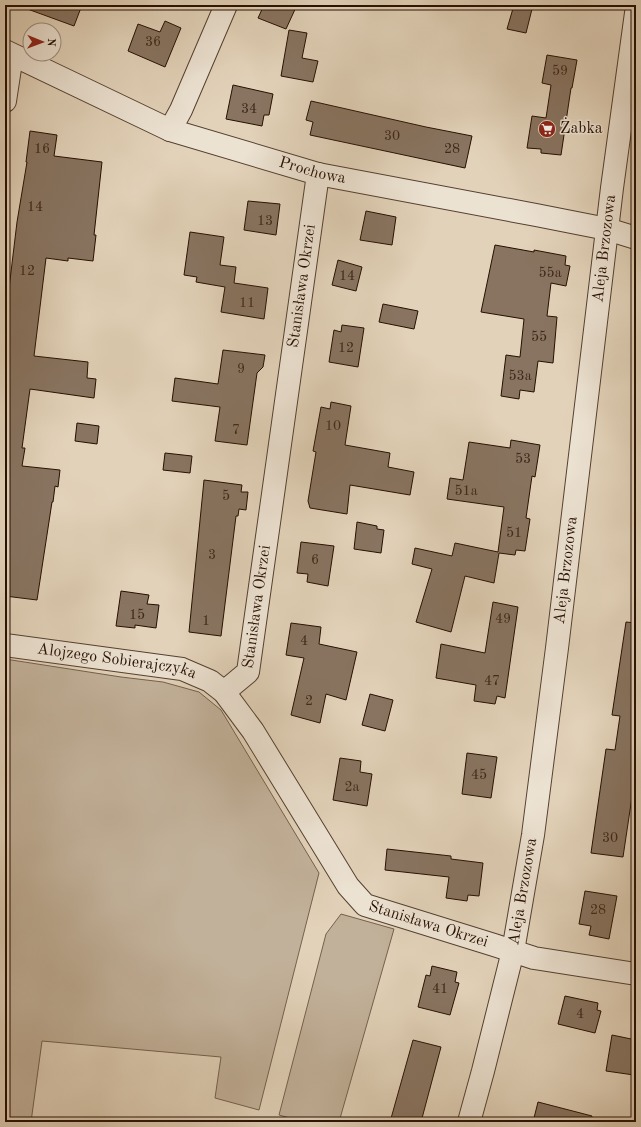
<svg xmlns="http://www.w3.org/2000/svg" width="641" height="1127" viewBox="0 0 641 1127" font-family="'Old Standard TT',serif">
  <rect width="100%" height="100%" fill="#e2d2b9"/>
  <filter id="stains"><feTurbulence type="fractalNoise" baseFrequency=".005" numOctaves="4"/><feColorMatrix values="0 0 0 0 .2 0 0 0 0 .09 0 0 0 0 .02 0 0 0 .5 -.17"/></filter>
  <radialGradient id="worn" r=".72"><stop offset=".6" stop-color="#630" stop-opacity="0"/><stop offset="1" stop-color="#630" stop-opacity=".3"/></radialGradient>
  <!-- green -->
  <g fill="#c2b19a" stroke="#74604e">
    <polygon points="5,659 121,677 163,682 199,692 221,710 319,873 259,1110 215,1098 221,1057 42,1041 31,1122 5,1122"/>
    <polygon points="341,914 394,929 339,1122 304,1122 279,1115 326,934"/>
  </g>
  <!-- building -->
  <g fill="#887461" stroke="#260f02">
    <polygon points="23,5 82,5 74,26 22,7"/>
    <polygon points="264,5 297,5 286,29 258,18"/>
    <polygon points="514,5 533,5 526,33 507,29"/>
    <polygon points="165,21 181,28 165,67 128,51 138,24 160,32"/>
    <polygon points="289,30 307,33 302,58 318,61 313,82 281,76"/>
    <polygon points="547,55 577,60 572,88 571,88 561,155 541,153 541,149 527,148 532,116 546,118 551,85 542,83"/>
    <polygon points="233,85 273,94 269,115 264,115 262,126 226,119"/>
    <polygon points="311,101 426,127 472,136 465,168 310,135 313,122 306,120"/>
    <polygon points="30,131 57,135 54,156 102,162 94,235 96,235 93,261 68,258 68,261 46,258 34,356 88,362 87,378 96,379 94,398 30,389 22,448 25,448 22,466 60,470 58,487 55,486 53,502 52,502 37,600 5,596 5,322 17,222 27,162 26,162"/>
    <polygon points="248,201 280,204 276,235 244,230"/>
    <polygon points="366,211 396,217 392,245 360,240"/>
    <polygon points="190,232 224,237 220,265 236,267 234,283 268,288 264,319 221,312 225,287 196,282 197,277 184,275"/>
    <polygon points="495,245 534,252 534,250 566,256 565,265 570,266 566,286 551,283 547,316 557,317 553,363 538,361 534,392 520,390 519,399 501,396 506,355 520,357 524,319 481,312"/>
    <polygon points="338,260 362,267 356,291 332,285"/>
    <polygon points="383,304 418,311 414,329 379,322"/>
    <polygon points="342,325 364,328 358,367 329,362 334,330 341,332"/>
    <polygon points="223,350 265,355 263,367 257,373 247,445 215,441 220,407 172,401 175,378 218,384"/>
    <polygon points="331,402 351,406 345,445 390,453 388,467 414,472 410,495 350,485 347,514 310,508 308,501 316,452 313,451 321,407 330,409"/>
    <polygon points="77,423 99,426 97,444 75,441"/>
    <polygon points="511,440 540,445 535,477 532,476 526,518 530,519 525,551 516,550 515,555 499,553 494,583 465,576 451,632 416,622 432,569 412,564 415,548 452,556 455,543 498,552 504,507 447,499 450,478 463,480 469,442 510,448"/>
    <polygon points="165,453 192,456 190,473 163,470"/>
    <polygon points="204,480 242,485 241,492 248,492 246,510 239,509 238,516 236,516 221,636 189,632"/>
    <polygon points="357,522 377,526 377,529 384,530 381,553 354,549"/>
    <polygon points="301,542 334,546 328,586 307,582 308,574 297,573"/>
    <polygon points="121,591 149,595 147,604 159,605 156,628 135,625 135,628 116,626"/>
    <polygon points="493,602 518,607 505,698 497,696 495,704 474,701 476,685 436,678 441,644 485,653"/>
    <polygon points="626,622 636,623 636,770 623,857 591,853 606,749 615,750 620,716 612,715"/>
    <polygon points="291,623 321,627 319,644 357,652 346,700 326,694 320,723 291,715 304,658 286,655"/>
    <polygon points="370,694 393,700 385,731 362,725"/>
    <polygon points="467,753 497,757 491,798 462,794"/>
    <polygon points="340,758 361,761 360,772 372,774 367,806 333,800"/>
    <polygon points="387,849 451,856 451,859 483,863 479,896 468,895 467,901 446,898 449,877 385,870"/>
    <polygon points="585,891 617,896 609,939 589,935 591,926 579,924"/>
    <polygon points="432,966 457,972 455,982 459,983 450,1015 418,1007 426,975 430,976"/>
    <polygon points="565,996 598,1003 597,1010 601,1011 595,1033 558,1024"/>
    <polygon points="612,1035 636,1040 636,1065 634,1075 606,1071"/>
    <polygon points="413,1040 441,1047 421,1122 390,1122"/>
    <polygon points="538,1102 592,1116 591,1122 533,1122"/>
  </g>
  <g fill="none" stroke-linecap="round" stroke-linejoin="round">
    <defs>
      <g id="minor">
        <path id="s1" d="M 5,51 L 170,130 L 318,174 L 536,215 L 607,229 L 636,238"/>
        <polyline points="5,101 12,55"/>
        <polyline points="170,130 181,110 226,5"/>
        <path id="s2" d="M 5,645 L 182,669 L 210,681 L 224,692 L 253,731 L 348,886 L 365,905 L 494,945 L 534,958 L 636,974"/>
        <path id="s3" d="M 224,692 L 248,672 L 318,174"/>
      </g>
      <g id="tertiary">
        <path id="s4" d="M 469,1122 L 483,1071 L 513,951 L 533,835 L 557,648 L 612,188 L 636,13"/>
      </g>
    </defs>
    <!-- minor casing -->
    <use href="#minor" stroke="#554030" stroke-width="24"/>
    <!-- tertiary casing -->
    <use href="#tertiary" stroke="#554030" stroke-width="24"/>
    <!-- minor -->
    <use href="#minor" stroke="#ece2d2" stroke-width="22"/>
    <!-- tertiary -->
    <use href="#tertiary" stroke="#ece2d2" stroke-width="22"/>
  </g>
  <!-- icons -->
  <defs>
    <symbol id="supermarket-disc" viewBox="-11 -11 22 22"><circle r="9.5" fill="#8f2418" stroke="#ece2d2"/><path d="M-6-5.5h2.5l.6 2H6L4.5 2H-2.5L-4.4-4H-6ZM-1.5 3.2a1.3 1.3 0 1 0 .1 0ZM3 3.2a1.3 1.3 0 1 0 .1 0Z" fill="#fff"/></symbol>
  </defs>
  <g fill-rule="evenodd">
    <use href="#supermarket-disc" x="537" y="119" width="20" height="20"/>
  </g>
  <g text-anchor="middle" dominant-baseline="central" stroke-width="3" stroke-linejoin="round" paint-order="stroke">
    <!-- number labels -->
    <g font-size="14" fill="#3e281a">
      <text x="153" y="42">36</text>
      <text x="560" y="71">59</text>
      <text x="249" y="109">34</text>
      <text x="392" y="136">30</text>
      <text x="42" y="149">16</text>
      <text x="452" y="149">28</text>
      <text x="35" y="207">14</text>
      <text x="265" y="221">13</text>
      <text x="27" y="271">12</text>
      <text x="550" y="273">55a</text>
      <text x="347" y="276">14</text>
      <text x="247" y="303">11</text>
      <text x="539" y="337">55</text>
      <text x="346" y="348">12</text>
      <text x="241" y="369">9</text>
      <text x="520" y="376">53a</text>
      <text x="333" y="426">10</text>
      <text x="236" y="430">7</text>
      <text x="523" y="459">53</text>
      <text x="466" y="491">51a</text>
      <text x="226" y="496">5</text>
      <text x="514" y="533">51</text>
      <text x="212" y="555">3</text>
      <text x="315" y="560">6</text>
      <text x="137" y="615">15</text>
      <text x="503" y="619">49</text>
      <text x="206" y="621">1</text>
      <text x="304" y="641">4</text>
      <text x="492" y="681">47</text>
      <text x="309" y="701">2</text>
      <text x="479" y="775">45</text>
      <text x="352" y="787">2a</text>
      <text x="610" y="838">30</text>
      <text x="598" y="910">28</text>
      <text x="440" y="989">41</text>
      <text x="580" y="1014">4</text>
    </g>
    <!-- poi labels -->
    <g font-size="16" fill="#260f02" stroke="#ece2d2" text-anchor="start">
      <text x="560" y="129">Żabka</text>
    </g>
    <!-- street labels -->
    <g font-size="16" fill="#260f02" stroke="#ece2d2">
      <text stroke="none"><textPath href="#s1" startOffset="331">Prochowa</textPath></text>
      <text stroke="none"><textPath href="#s4" startOffset="885">Aleja Brzozowa</textPath></text>
      <text stroke="none"><textPath href="#s3" startOffset="421">Stanisława Okrzei</textPath></text>
      <text stroke="none"><textPath href="#s4" startOffset="561">Aleja Brzozowa</textPath></text>
      <text stroke="none"><textPath href="#s3" startOffset="97">Stanisława Okrzei</textPath></text>
      <text stroke="none"><textPath href="#s2" startOffset="113">Alojzego Sobierajczyka</textPath></text>
      <text stroke="none"><textPath href="#s4" startOffset="237">Aleja Brzozowa</textPath></text>
      <text stroke="none"><textPath href="#s2" startOffset="549">Stanisława Okrzei</textPath></text>
    </g>
  </g>
  <!-- margin -->
  <rect width="641" height="1127" fill="none" stroke="#e2d2b9" stroke-width="20"/>
  <rect x="6" y="6" width="629" height="1115" fill="none" stroke="#260f02" stroke-width="2"/>
  <rect x="10" y="10" width="621" height="1107" fill="none" stroke="#260f02"/>
  <!-- north arrow -->
  <g transform="translate(42 42) rotate(91)"><circle r="19" fill="#ece2d2" stroke="#9d8e7f"/>
  <path d="M0-3L7 15L0 10L-7 15Z" fill="#8f2418"/>
  <text y="-6" font-size="11" font-weight="bold" text-anchor="middle" fill="#260f02">N</text>
  </g>
  <rect width="100%" height="100%" filter="url(#stains)"/>
  <rect width="100%" height="100%" fill="url(#worn)"/>
</svg>
